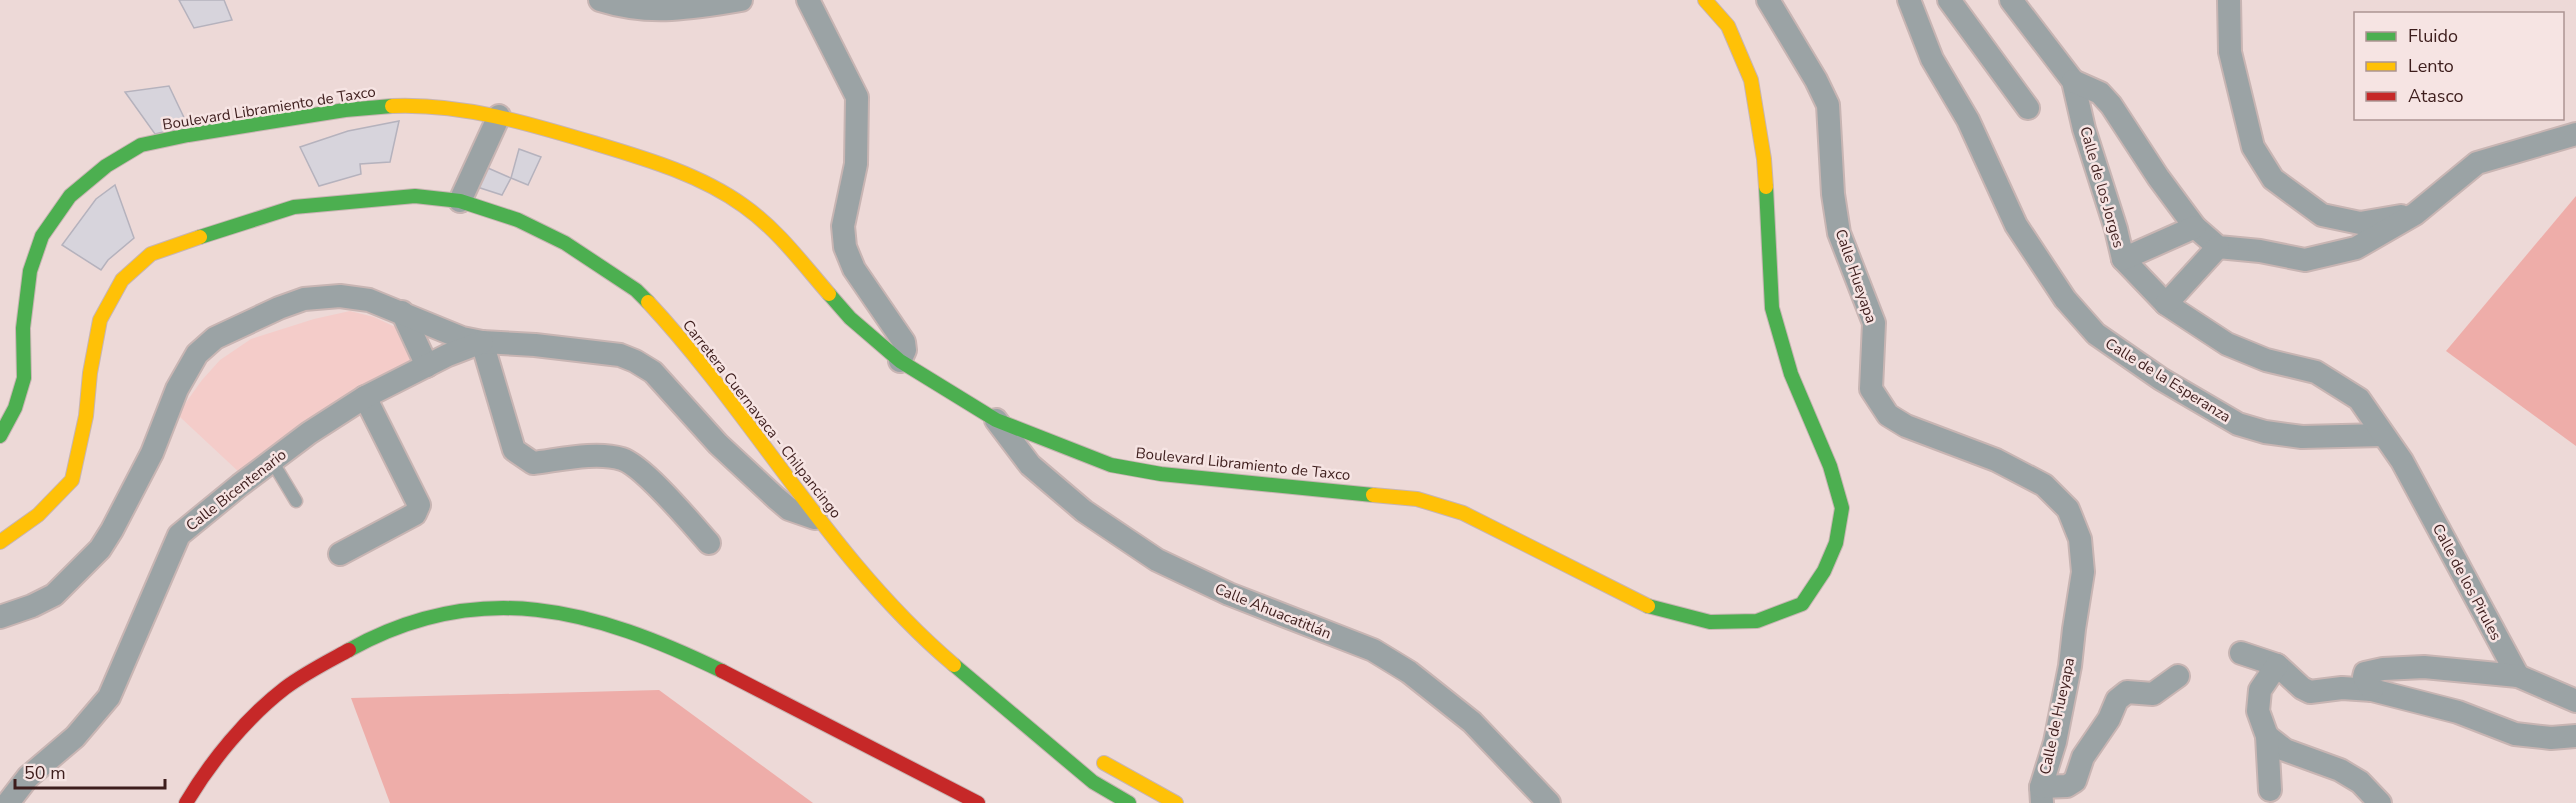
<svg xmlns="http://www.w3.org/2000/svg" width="2576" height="803" viewBox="0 0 2576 803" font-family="'Nunito Sans',sans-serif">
  <rect width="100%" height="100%" fill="#edd9d7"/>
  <!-- built -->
  <polygon fill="#f4ccc9" points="350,311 374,317 406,332 421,362 240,473 180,417 182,408 202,380 220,360 251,339 314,319"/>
  <!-- green -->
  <g fill="#eeada9">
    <polygon points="2576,196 2576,446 2446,351"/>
    <polygon points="659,690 813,803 390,803 351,698"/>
  </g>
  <!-- building -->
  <g fill="#d7d4dc" stroke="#b5b2bd" stroke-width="1.5">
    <polygon points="179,0 224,0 232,20 194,28"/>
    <polygon points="169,86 188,126 155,134 125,92"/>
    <polygon points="399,121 390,162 360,164 361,174 319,186 300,147 348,131"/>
    <polygon points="519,149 541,157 528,185 511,178"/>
    <polygon points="481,165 511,178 502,195 471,185"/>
    <polygon points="115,185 134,238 108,260 101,270 62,245 96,199"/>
  </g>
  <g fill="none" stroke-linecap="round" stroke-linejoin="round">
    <defs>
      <polyline id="lane" points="272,461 296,501"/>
      <g id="street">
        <path d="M 600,0 C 651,16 690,8 741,0"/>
        <polyline points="808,0 857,97 856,164 843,226 845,247 854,269 904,342 905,350 900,361"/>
        <polyline points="1768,0 1816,80 1828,105 1833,194 1839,233 1874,323 1871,389 1888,415 1906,426 1996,460 2044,485 2068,509 2080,539 2083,572 2074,629 2070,666 2055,742 2041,787 2042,803"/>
        <polyline points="1909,0 1932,59 1968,120 2016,225 2065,299 2096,334 2161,379 2238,424 2265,432 2302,437 2382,435"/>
        <polyline points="1949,0 2028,108"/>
        <polyline points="2011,0 2073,81 2084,129 2116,229 2123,259 2166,304 2227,344 2266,360 2316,372 2359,399 2402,461 2518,676"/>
        <polyline points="2229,0 2230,52 2253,147 2273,179 2322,215 2360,223 2401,216"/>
        <polyline points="2073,81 2100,93 2111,105 2158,177 2195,227 2218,247 2260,251 2305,260 2356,248 2415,214 2477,163 2576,134"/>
        <polyline points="460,201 499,116"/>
        <polyline points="2123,259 2195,227"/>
        <polyline points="2166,304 2218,247"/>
        <polyline points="402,312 427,366"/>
        <path d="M 482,342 L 514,450 L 533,463 C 559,460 596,451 622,459 C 644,466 692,524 709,543"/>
        <polyline points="996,420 1030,465 1084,511 1157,560 1229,594 1373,650 1409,672 1472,722 1549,803"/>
        <polyline points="340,554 415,514 419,505 365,397"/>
        <polyline points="0,617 32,606 54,595 100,549 112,530 152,453 177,389 197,354 215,338 279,308 304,299 340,296 369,300 462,338 482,342 535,345 620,355 635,361 653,372 718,444 776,498 789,509 815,518"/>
        <polyline points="2241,653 2277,665 2302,688 2310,692 2342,688 2372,690 2458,712 2515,734 2551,738 2576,736"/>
        <polyline points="2372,690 2364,677 2365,673 2383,669 2424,667 2518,676 2576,701"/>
        <polyline points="2267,736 2285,750 2340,770 2360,782 2380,803"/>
        <polyline points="2041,787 2067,786 2075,781 2083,757 2109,719 2117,700 2127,692 2153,694 2178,676"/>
        <polyline points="2270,790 2267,736 2258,711 2260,690 2277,665"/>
        <polyline points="8,803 28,777 75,737 109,697 179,535 240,485 309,433 365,397 448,355 482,342"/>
      </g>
      <g id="fast">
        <polyline points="200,237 294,207 415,196 460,201 518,220 565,243 636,290 648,302"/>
        <polyline points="829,294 850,318 900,361 996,420 1111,465 1161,474 1373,495"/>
        <polyline points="0,436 15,408 24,378 23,328 30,271 42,236 70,196 106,166 141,145 188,135 345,110 392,106"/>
        <polyline points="1648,606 1710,622 1757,621 1802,604 1824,571 1836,543 1842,508 1830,466 1791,374 1772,308 1766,187"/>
        <path d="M 349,650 C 480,577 594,609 722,671"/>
        <polyline points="954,665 1093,782 1129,803"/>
      </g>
      <g id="slow">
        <polyline points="1705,0 1728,26 1751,80 1764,159 1766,187"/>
        <path d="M 392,106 C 462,103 531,124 597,144 C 647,159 701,175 744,206 C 778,230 802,263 829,294"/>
        <path d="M 648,302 C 756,418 831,561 954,665"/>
        <polyline points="1373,495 1417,499 1463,513 1648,606"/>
        <polyline points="0,542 38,515 72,480 86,416 90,373 100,320 122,280 151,254 200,237"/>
        <polyline points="1104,763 1176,803"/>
      </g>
      <g id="jam">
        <polyline points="722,671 978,803"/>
        <path d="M 186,803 C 211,761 246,718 285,688 C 305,673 327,662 349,650"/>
      </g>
    </defs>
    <!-- lane casing -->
    <use href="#lane" stroke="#c8b5b3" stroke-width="15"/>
    <!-- street casing -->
    <use href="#street" stroke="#c8b5b3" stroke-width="26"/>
    <!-- fast casing -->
    <use href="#fast" stroke="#c8b5b3" stroke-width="16"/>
    <!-- slow casing -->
    <use href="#slow" stroke="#c8b5b3" stroke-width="16"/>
    <!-- jam casing -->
    <use href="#jam" stroke="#c8b5b3" stroke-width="16"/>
    <!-- lane -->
    <use href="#lane" stroke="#9ba3a5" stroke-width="12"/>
    <!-- street -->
    <use href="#street" stroke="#9ba3a5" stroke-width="22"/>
    <!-- fast -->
    <use href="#fast" stroke="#4caf50" stroke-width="14"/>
    <!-- slow -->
    <use href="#slow" stroke="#ffc107" stroke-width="14"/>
    <!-- jam -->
    <use href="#jam" stroke="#c62828" stroke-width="14"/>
  </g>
  <g text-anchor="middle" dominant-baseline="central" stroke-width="5" stroke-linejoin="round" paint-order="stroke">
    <!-- street labels -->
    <g font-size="15" fill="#3d1d1c" stroke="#f6e4e3">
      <text transform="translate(269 108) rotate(-9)">Boulevard Libramiento de Taxco</text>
      <text transform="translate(2102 187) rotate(74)">Calle de los Jorges</text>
      <text transform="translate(1856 276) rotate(71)">Calle Hueyapa</text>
      <text transform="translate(2168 380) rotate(32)">Calle de la Esperanza</text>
      <text transform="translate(762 419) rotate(52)">Carretera Cuernavaca - Chilpancingo</text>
      <text transform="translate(1243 464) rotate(6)">Boulevard Libramiento de Taxco</text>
      <text transform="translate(236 490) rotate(-38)">Calle Bicentenario</text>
      <text transform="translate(2467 582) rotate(62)">Calle de los Pirules</text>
      <text transform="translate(1273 611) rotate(22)">Calle Ahuacatitlán</text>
      <text transform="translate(2057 716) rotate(-78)">Calle de Hueyapa</text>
    </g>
  </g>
  <!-- legend -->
  <rect x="2354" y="12" width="210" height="108" fill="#f6e4e3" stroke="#ac9493" stroke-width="1.5"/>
  <rect x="2366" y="32" width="30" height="9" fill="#4caf50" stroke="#ac9493" stroke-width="1.5"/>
  <text x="2408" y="42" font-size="18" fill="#3d1d1c">Fluido</text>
  <rect x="2366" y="62" width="30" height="9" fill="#ffc107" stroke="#ac9493" stroke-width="1.5"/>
  <text x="2408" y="72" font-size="18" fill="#3d1d1c">Lento</text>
  <rect x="2366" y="92" width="30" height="9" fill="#c62828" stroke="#ac9493" stroke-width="1.5"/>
  <text x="2408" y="102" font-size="18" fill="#3d1d1c">Atasco</text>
  <!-- scale -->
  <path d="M15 779v9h150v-9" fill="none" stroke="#3d1d1c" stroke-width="3"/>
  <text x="24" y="779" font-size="18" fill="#3d1d1c" stroke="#f6e4e3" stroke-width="4.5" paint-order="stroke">50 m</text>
</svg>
